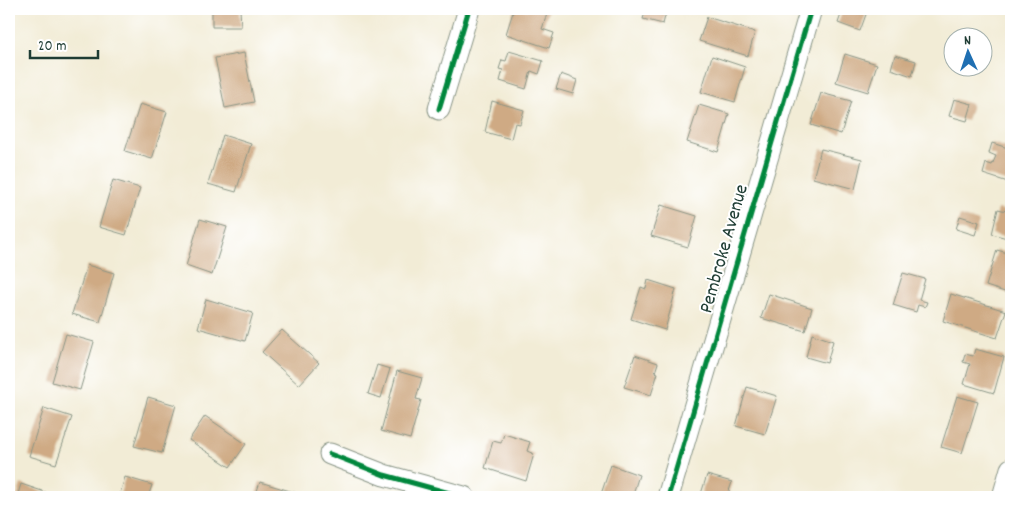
<svg xmlns="http://www.w3.org/2000/svg" width="1020" height="506" viewBox="0 0 1020 506" font-family="Dekko,sans-serif">
  <rect width="100%" height="100%" fill="#fff"/>
  <filter id="ink" filterUnits="userSpaceOnUse"><feTurbulence type="fractalNoise" baseFrequency=".02" numOctaves="2"/><feDisplacementMap in="SourceGraphic" scale="10" xChannelSelector="R" yChannelSelector="G"/><feConvolveMatrix kernelMatrix="1 2 1 2 8 2 1 2 1" color-interpolation-filters="sRGB"/></filter>
  <filter id="wash" filterUnits="userSpaceOnUse"><feTurbulence type="fractalNoise" baseFrequency=".0096" numOctaves="4" result="noise"/><feDisplacementMap in="SourceGraphic" scale="20" xChannelSelector="R" yChannelSelector="G"/><feGaussianBlur stdDeviation="1.12" result="paint"/><feColorMatrix in="noise" values="0 0 0 0 0 0 0 0 0 0 0 0 0 0 0 0 0 1.4 0 .05"/><feComposite in="paint" operator="in"/></filter>
  <g filter="url(#wash)">
    <rect width="100%" height="100%" fill="#f2ecd6"/>
    <g id="blocks">
      <!-- building -->
      <g fill="#cfaa84">
        <polygon points="212,9 240,9 241,27 212,27"/>
        <polygon points="514,9 548,11 542,29 554,33 549,48 506,34"/>
        <polygon points="646,9 667,9 663,24 643,19"/>
        <polygon points="843,9 868,9 860,31 838,23"/>
        <polygon points="707,17 755,32 748,56 699,41"/>
        <polygon points="509,51 543,61 539,74 531,71 526,89 500,81 503,70 499,69 502,60 506,61"/>
        <polygon points="244,53 254,102 225,108 215,58"/>
        <polygon points="845,54 877,64 868,92 836,82"/>
        <polygon points="895,55 916,61 912,76 891,69"/>
        <polygon points="712,56 745,67 735,102 701,92"/>
        <polygon points="561,74 577,80 573,94 556,89"/>
        <polygon points="821,93 851,101 841,134 811,125"/>
        <polygon points="954,99 972,104 967,121 949,116"/>
        <polygon points="492,101 524,110 520,124 515,123 511,139 485,132"/>
        <polygon points="140,104 167,112 152,159 125,151"/>
        <polygon points="699,105 729,114 718,152 687,142"/>
        <polygon points="223,135 251,144 236,192 208,184"/>
        <polygon points="992,143 1011,149 1011,183 983,174 986,163 992,165 996,156 989,153"/>
        <polygon points="821,149 862,159 855,189 813,178"/>
        <polygon points="113,180 140,188 126,235 99,227"/>
        <polygon points="661,205 697,216 688,247 651,236"/>
        <polygon points="998,209 1011,212 1011,239 992,234"/>
        <polygon points="960,216 979,222 975,235 956,229"/>
        <polygon points="200,219 227,227 212,275 186,266"/>
        <polygon points="997,250 1011,254 1011,294 986,286"/>
        <polygon points="87,265 114,273 100,322 72,314"/>
        <polygon points="903,273 925,279 919,300 927,302 925,307 918,305 916,312 893,305"/>
        <polygon points="648,280 676,289 665,330 631,319 641,287 646,289"/>
        <polygon points="769,294 812,308 805,331 761,318"/>
        <polygon points="951,294 1006,311 997,338 943,321"/>
        <polygon points="206,299 253,313 245,341 198,328"/>
        <polygon points="282,330 319,363 299,385 262,352"/>
        <polygon points="66,334 94,342 80,390 52,382"/>
        <polygon points="812,334 833,341 827,363 806,357"/>
        <polygon points="975,349 1004,357 994,393 964,384 970,364 963,362 965,354 973,356"/>
        <polygon points="635,355 658,363 655,372 658,373 651,395 624,387"/>
        <polygon points="377,365 390,369 381,398 368,394"/>
        <polygon points="397,371 422,378 416,399 421,400 410,439 381,431"/>
        <polygon points="747,387 777,396 765,434 736,426"/>
        <polygon points="957,396 978,402 962,453 941,447"/>
        <polygon points="148,397 176,405 162,453 134,446"/>
        <polygon points="44,408 72,417 56,464 29,456"/>
        <polygon points="205,416 246,444 230,467 189,440"/>
        <polygon points="504,434 530,442 527,451 534,454 526,481 485,468 493,441 501,443"/>
        <polygon points="611,465 639,475 633,494 640,497 607,497 601,494"/>
        <polygon points="707,475 732,482 727,497 700,497"/>
        <polygon points="125,477 152,485 148,497 119,497"/>
        <polygon points="260,482 310,497 255,497"/>
        <polygon points="21,484 48,493 47,497 17,497"/>
      </g>
    </g>
  </g>
  <g filter="url(#ink)">
    <use href="#blocks" fill-opacity="0" stroke="#889485" stroke-width="1"/>
    <g fill="none" stroke-linecap="round" stroke-linejoin="round">
      <defs>
        <g id="street">
          <polyline points="439,109 469,9"/>
          <polyline points="330,454 384,475 464,497"/>
          <polyline points="668,497 811,9"/>
          <polyline points="1003,497 1011,469"/>
        </g>
      </defs>
      <!-- street casing -->
      <use href="#street" stroke="#889485" stroke-width="23"/>
      <!-- street -->
      <use href="#street" stroke="#fff" stroke-width="21"/>
      <defs>
        <g id="cycleway">
          <polyline points="439,109 469,9"/>
          <polyline points="330,454 384,475 464,497"/>
          <polyline points="668,497 811,9"/>
        </g>
      </defs>
      <!-- cycleway casing -->
      <use href="#cycleway" stroke="#fff" stroke-width="8"/>
      <!-- cycleway -->
      <use href="#cycleway" stroke="#00873e" stroke-width="5"/>
    </g>
  </g>
  <g text-anchor="middle" dominant-baseline="central" stroke-width="4" stroke-linejoin="round" paint-order="stroke">
    <!-- street labels -->
    <g font-size="20" fill="#1f3d34" stroke="#fff">
      <text transform="translate(725 249) rotate(-74)">Pembroke Avenue</text>
    </g>
  </g>
  <!-- margin -->
  <rect width="1020" height="506" fill="none" stroke="#fff" stroke-width="30"/>
  <!-- north arrow -->
  <g transform="translate(968 52) rotate(357)"><circle r="24" fill="#ffffff" stroke="#a5b1ae"/>
  <path d="M0-4L9 19L0 12L-9 19Z" fill="#1f6fb2"/>
  <text y="-8" font-size="14" font-weight="bold" text-anchor="middle" fill="#1f3d34">N</text>
  </g>
  <!-- scale -->
  <path d="M30 50v8h68v-8" fill="none" stroke="#1f3d34" stroke-width="2.5"/>
  <text x="38" y="50" font-size="15" fill="#1f3d34" stroke="#ffffff" stroke-width="4" paint-order="stroke">20 m</text>
</svg>
